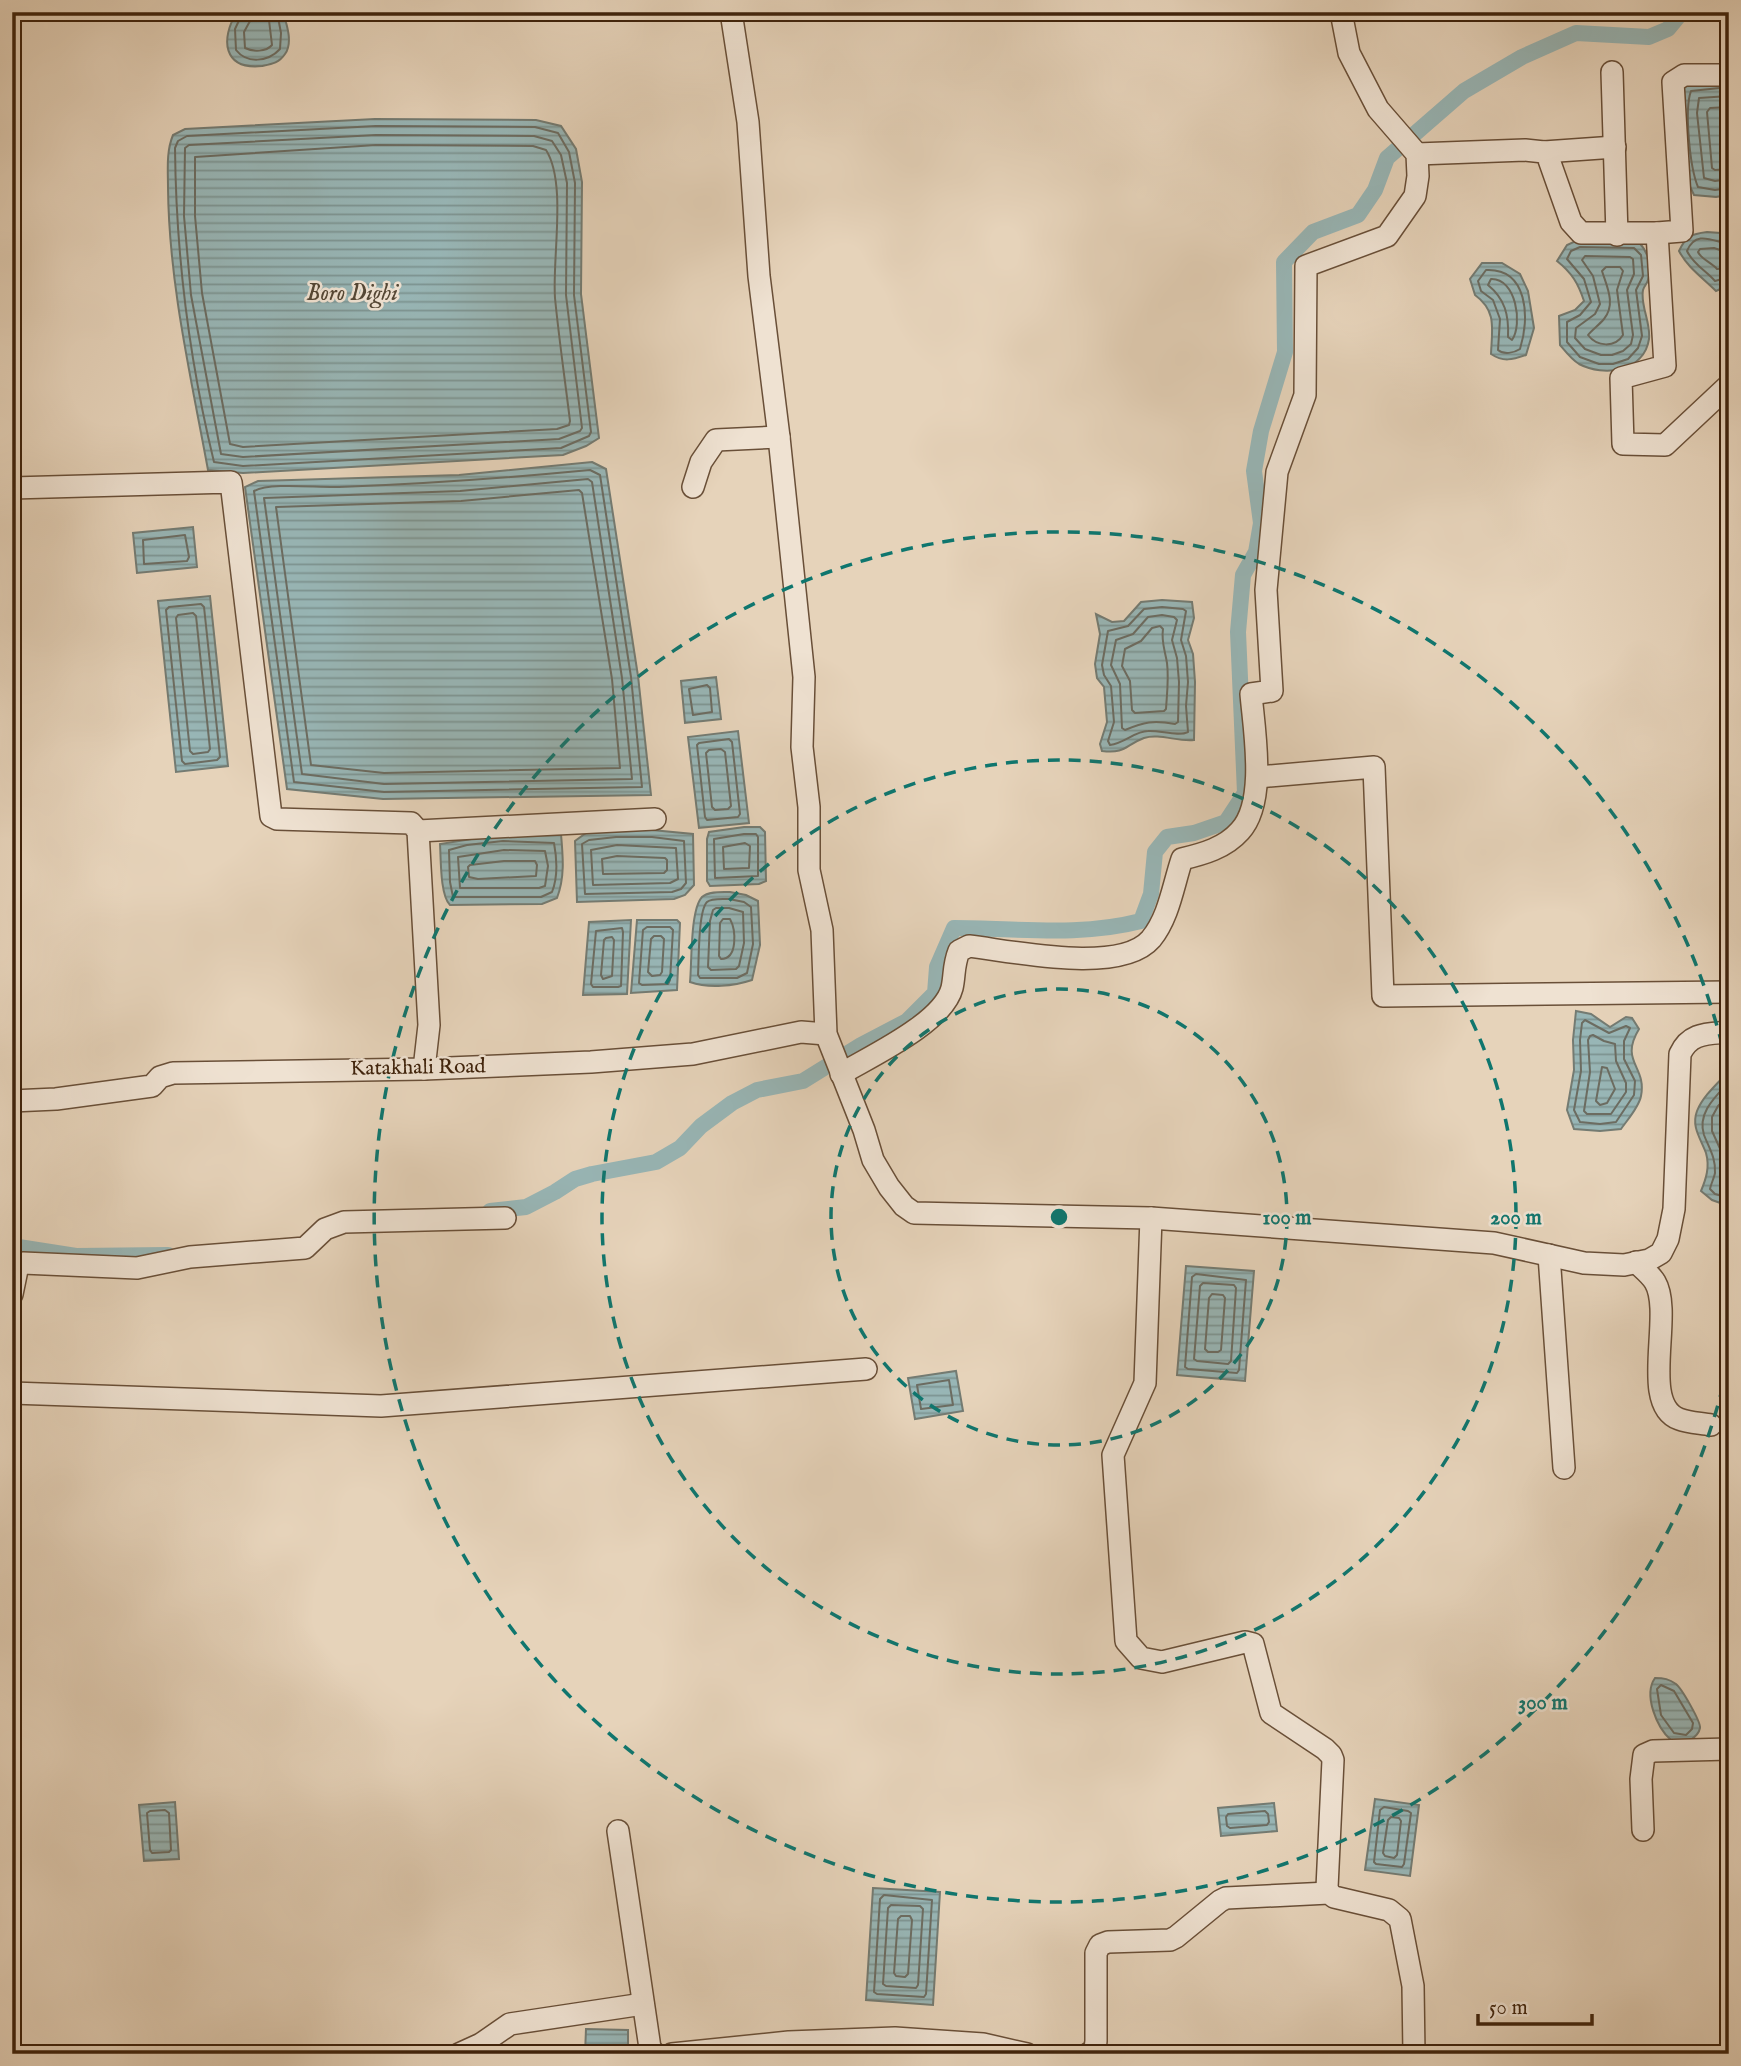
<svg xmlns="http://www.w3.org/2000/svg" width="1741" height="2066" viewBox="0 0 1741 2066" font-family="'IM FELL English',serif">
  <defs>
    <pattern id="water-rules" width="6" height="5" patternUnits="userSpaceOnUse" patternTransform="scale(1.75)"><rect width="6" height="5" fill="#98b6b6"/><path d="M0 2.5h6" fill="none" stroke="#7d9492"/></pattern>
  </defs>
  <rect width="100%" height="100%" fill="#e6d3ba"/>
  <filter id="stains"><feTurbulence type="fractalNoise" baseFrequency=".00286" numOctaves="4"/><feColorMatrix values="0 0 0 0 .2 0 0 0 0 .09 0 0 0 0 .02 0 0 0 .5 -.17"/></filter>
  <radialGradient id="worn" r=".72"><stop offset=".6" stop-color="#630" stop-opacity="0"/><stop offset="1" stop-color="#630" stop-opacity=".3"/></radialGradient>
  <!-- water -->
  <g fill="url(#water-rules)" stroke="#747b72" stroke-width="2">
    <path d="M 237,12 L 283,12 C 287,25 293,43 285,54 C 279,63 272,64 262,66 C 223,70 220,39 237,12 Z"/>
    <polygon points="1729,81 1729,195 1716,197 1694,195 1686,178 1682,94 1685,85"/>
    <path d="M 375,119 L 536,120 L 561,126 L 576,149 L 582,182 L 581,294 L 599,438 L 586,446 L 563,455 L 243,473 L 208,470 C 191,377 169,284 168,188 C 168,170 166,152 173,135 L 185,129 Z"/>
    <path d="M 1707,232 L 1721,233 L 1729,240 C 1729,256 1735,285 1716,291 C 1702,277 1688,268 1679,251 C 1686,236 1691,234 1707,232 Z"/>
    <path d="M 1578,240 L 1638,241 C 1647,251 1654,266 1648,280 C 1647,284 1644,286 1643,290 C 1640,305 1651,323 1649,339 C 1644,372 1604,377 1579,364 C 1572,360 1565,351 1560,345 L 1559,316 L 1575,310 L 1584,301 C 1578,283 1572,273 1557,261 L 1567,245 Z"/>
    <path d="M 1482,263 L 1502,263 L 1520,274 L 1528,291 L 1534,328 L 1526,355 C 1512,360 1503,362 1491,354 C 1492,329 1497,311 1475,295 L 1470,279 Z"/>
    <polygon points="592,462 606,469 638,676 651,795 383,799 287,789 245,487 258,481 459,475"/>
    <polygon points="193,527 197,567 137,573 133,533"/>
    <polygon points="210,596 228,766 176,772 158,601"/>
    <path d="M 1162,600 L 1192,602 L 1194,618 L 1188,640 L 1193,654 L 1195,682 L 1194,740 C 1178,742 1159,733 1144,738 C 1125,745 1126,754 1102,751 L 1100,744 L 1107,722 L 1104,687 L 1097,678 L 1095,664 L 1100,634 L 1096,614 L 1112,622 L 1124,621 L 1141,602 Z"/>
    <polygon points="716,677 721,719 685,723 681,681"/>
    <polygon points="738,731 749,823 699,828 688,737"/>
    <polygon points="744,827 760,827 765,832 766,881 759,884 710,886 707,881 707,839 709,832"/>
    <polygon points="615,830 652,830 693,834 694,885 685,895 674,899 577,902 575,841 586,833"/>
    <path d="M 503,834 L 561,834 C 563,857 565,877 557,898 L 542,904 L 450,905 C 440,895 441,859 440,844 Z"/>
    <path d="M 730,892 L 746,895 L 758,901 L 760,945 L 752,980 C 734,986 709,989 690,982 C 692,963 690,910 702,897 C 708,891 722,892 730,892 Z"/>
    <polygon points="631,920 627,994 583,995 589,922"/>
    <polygon points="637,920 677,920 680,923 677,990 631,993"/>
    <path d="M 1576,1011 L 1591,1014 L 1610,1027 L 1626,1017 L 1632,1018 L 1639,1029 C 1619,1062 1647,1066 1641,1096 C 1639,1107 1628,1119 1621,1129 L 1600,1131 L 1574,1129 L 1567,1110 L 1574,1070 L 1573,1040 Z"/>
    <path d="M 1729,1071 L 1729,1206 L 1712,1200 L 1701,1191 C 1706,1179 1710,1167 1706,1153 C 1701,1139 1691,1127 1697,1111 C 1703,1096 1718,1083 1729,1071 Z"/>
    <polygon points="1186,1266 1254,1271 1245,1381 1177,1375"/>
    <polygon points="956,1371 963,1411 915,1419 908,1378"/>
    <path d="M 1655,1678 C 1664,1678 1669,1679 1676,1684 C 1682,1689 1701,1722 1700,1728 C 1699,1734 1694,1738 1689,1741 L 1671,1740 C 1657,1728 1643,1695 1655,1678 Z"/>
    <polygon points="1375,1799 1419,1805 1410,1876 1365,1870"/>
    <polygon points="175,1802 179,1859 144,1861 139,1805"/>
    <polygon points="1274,1803 1277,1831 1221,1836 1218,1808"/>
    <polygon points="873,1888 940,1892 933,2005 866,2000"/>
    <polygon points="586,2029 628,2030 628,2054 585,2054"/>
  </g>
  <g fill="none" stroke-linecap="round" stroke-linejoin="round">
    <!-- shore -->
    <g stroke="#6c6c61" stroke-width="2">
      <path d="M 243,12 L 235,29 L 236,50 C 247,64 268,62 280,49 L 281,33 L 277,12"/>
      <path d="M 251,12 L 250,21 L 244,32 L 245,48 C 253,52 266,52 272,45 L 268,12"/>
      <path d="M 1729,87 L 1691,91 C 1684,110 1690,168 1698,187 L 1715,190 L 1729,188"/>
      <polyline points="1729,96 1699,98 1697,113 1704,178 1715,181 1729,179"/>
      <polyline points="1729,107 1710,108 1707,112 1712,168 1715,170 1729,169"/>
      <path d="M 376,126 L 535,127 L 558,133 L 569,152 L 575,183 L 574,295 L 591,432 L 589,436 L 561,448 L 243,466 L 214,462 C 189,359 176,254 175,148 L 178,141 L 187,136 Z"/>
      <polygon points="376,135 534,136 552,141 561,155 567,183 566,295 582,428 580,431 559,439 243,457 221,454 191,295 184,216 185,148 189,145"/>
      <path d="M 376,145 L 533,146 L 546,150 C 567,183 552,258 555,298 C 559,339 565,380 570,421 L 569,425 L 557,429 L 243,447 L 230,444 L 202,293 L 195,216 L 195,157 Z"/>
      <path d="M 1729,244 C 1714,242 1696,229 1687,251 C 1693,264 1705,270 1715,281 L 1729,277"/>
      <polygon points="1580,247 1634,248 1641,255 1643,276 1636,290 1642,336 1638,348 1628,359 1613,364 1599,364 1580,357 1567,342 1567,322 1580,315 1591,302 1584,279 1567,259 1571,251"/>
      <path d="M 1729,253 L 1714,248 L 1700,249 L 1698,252 C 1701,259 1712,263 1717,269 L 1729,268"/>
      <polygon points="1585,256 1630,257 1633,259 1634,274 1627,290 1633,335 1631,344 1623,351 1612,355 1601,355 1585,349 1575,338 1576,328 1595,314 1600,304 1593,276 1582,260"/>
      <path d="M 1606,267 L 1620,267 L 1623,271 L 1617,290 L 1623,335 C 1615,348 1597,347 1588,335 C 1592,330 1599,325 1604,319 C 1616,304 1607,287 1602,271 Z"/>
      <path d="M 1486,270 C 1528,268 1530,318 1520,349 C 1514,353 1504,355 1498,350 L 1500,319 L 1493,300 L 1481,291 L 1478,281 Z"/>
      <path d="M 1491,279 C 1516,278 1523,324 1512,340 L 1508,337 C 1509,315 1505,299 1488,285 Z"/>
      <path d="M 590,470 L 600,475 L 631,677 L 642,787 L 384,792 L 294,782 L 254,491 C 271,482 318,488 339,487 C 423,484 506,478 590,470 Z"/>
      <polygon points="588,479 592,482 622,678 632,779 384,784 302,774 264,498 460,491"/>
      <polygon points="579,490 582,493 612,679 620,768 384,773 311,765 276,507 461,501"/>
      <polygon points="185,535 189,557 187,561 144,564 143,540"/>
      <polygon points="201,604 204,607 220,757 217,760 185,764 182,761 166,610 169,607"/>
      <path d="M 1162,607 L 1183,609 L 1186,611 L 1181,640 L 1186,656 L 1188,682 L 1186,706 L 1188,732 C 1178,737 1160,730 1148,731 C 1135,731 1125,743 1110,745 L 1108,741 L 1114,722 L 1111,686 L 1104,675 L 1102,665 L 1108,631 L 1128,626 L 1144,609 Z"/>
      <polygon points="193,613 196,616 210,749 208,752 193,754 190,751 176,618 178,615"/>
      <path d="M 1162,615 L 1174,617 L 1177,620 L 1172,640 L 1177,658 L 1179,682 L 1178,722 L 1175,724 C 1153,720 1144,722 1125,730 L 1122,728 L 1120,684 L 1111,665 L 1116,640 L 1133,634 L 1148,617 Z"/>
      <path d="M 1160,626 L 1163,629 C 1161,642 1165,650 1167,663 C 1169,678 1167,693 1166,709 L 1164,711 L 1135,713 L 1132,710 L 1130,681 L 1122,666 L 1125,649 L 1141,641 L 1152,628 Z"/>
      <polygon points="707,685 710,688 712,712 693,715 689,689"/>
      <polygon points="729,739 732,742 740,814 738,817 707,820 705,817 697,745 699,743"/>
      <polygon points="721,749 725,752 731,806 728,809 715,810 712,807 706,753 709,750"/>
      <polygon points="744,834 756,834 758,837 758,876 715,878 714,839"/>
      <polygon points="616,837 652,837 684,841 686,883 681,889 672,892 585,894 582,844 589,840"/>
      <path d="M 503,841 L 554,843 C 557,859 558,877 552,892 L 541,897 L 453,897 L 450,882 L 449,850 L 467,845 Z"/>
      <polygon points="745,843 750,846 749,868 724,869 723,847"/>
      <polygon points="617,845 676,848 678,879 670,883 593,885 591,850"/>
      <polygon points="504,850 545,851 548,866 545,886 539,888 460,888 458,857"/>
      <polygon points="617,856 665,858 667,860 667,870 664,873 603,874 602,859"/>
      <polygon points="504,861 535,861 537,865 536,876 478,879 469,877 468,867 470,865"/>
      <path d="M 729,899 L 744,902 L 751,907 L 753,944 L 747,973 L 737,978 L 700,978 L 698,975 C 699,961 698,911 707,902 C 711,898 723,899 729,899 Z"/>
      <polygon points="716,908 729,908 743,912 744,943 739,966 736,969 711,970 708,967 710,921 713,910"/>
      <path d="M 723,919 L 730,919 C 736,930 738,959 721,959 L 719,956 L 720,923 Z"/>
      <polygon points="647,927 670,927 673,930 670,980 668,984 642,985 639,983 643,930"/>
      <polygon points="622,928 623,932 621,986 618,987 593,987 591,984 596,931"/>
      <polygon points="654,936 661,936 664,939 662,972 660,975 652,976 648,972 651,939"/>
      <polygon points="612,937 614,940 612,976 603,979 601,975 604,940 606,938"/>
      <polygon points="1585,1020 1609,1033 1626,1026 1630,1028 1624,1041 1624,1059 1635,1081 1634,1095 1616,1122 1600,1124 1580,1122 1574,1110 1581,1071 1580,1040 1582,1023"/>
      <polygon points="1593,1035 1604,1041 1615,1044 1616,1061 1626,1083 1626,1092 1611,1114 1587,1114 1584,1111 1590,1072 1588,1040 1590,1036"/>
      <polygon points="1602,1067 1607,1068 1615,1089 1607,1103 1600,1105 1596,1101"/>
      <path d="M 1729,1082 C 1715,1097 1697,1113 1704,1135 C 1709,1148 1716,1158 1715,1173 C 1714,1178 1711,1184 1710,1189 L 1715,1194 L 1729,1198"/>
      <polyline points="1729,1095 1718,1106 1712,1117 1712,1131 1722,1153 1724,1174 1721,1185 1729,1189"/>
      <polygon points="1196,1274 1246,1280 1239,1370 1237,1373 1188,1369 1185,1367 1192,1277"/>
      <polygon points="1203,1283 1234,1285 1236,1288 1231,1361 1228,1364 1197,1361 1194,1359 1200,1286"/>
      <polygon points="1212,1294 1223,1295 1225,1298 1221,1350 1218,1352 1208,1352 1205,1349 1209,1298"/>
      <polygon points="949,1380 953,1405 921,1409 917,1385"/>
      <polygon points="1661,1685 1674,1691 1693,1723 1692,1729 1686,1735 1674,1733 1661,1715 1657,1689"/>
      <polygon points="1384,1807 1408,1811 1411,1813 1404,1864 1402,1867 1376,1864 1374,1862 1380,1810"/>
      <polygon points="165,1810 169,1813 171,1850 169,1852 152,1853 150,1850 147,1813 150,1811"/>
      <polygon points="1265,1811 1268,1814 1269,1822 1267,1825 1230,1828 1227,1826 1226,1817 1228,1814"/>
      <polygon points="1391,1817 1399,1818 1401,1821 1397,1855 1394,1858 1385,1856 1383,1853 1388,1820"/>
      <polygon points="884,1895 932,1900 926,1994 924,1997 877,1994 874,1992 880,1899"/>
      <polygon points="891,1905 920,1906 923,1909 918,1985 916,1988 886,1986 883,1984 888,1908"/>
      <polygon points="901,1916 910,1916 912,1920 908,1974 905,1977 896,1976 894,1973 898,1919"/>
    </g>
    <!-- canal -->
    <g stroke="#98b6b6" stroke-width="16">
      <path d="M 490,1211 L 526,1207 L 555,1192 L 575,1179 L 592,1174 L 656,1162 L 680,1148 L 701,1126 L 732,1103 L 757,1090 L 803,1081 L 861,1045 L 907,1021 L 935,993 L 937,967 L 954,928 C 1017,928 1079,937 1141,921 L 1151,894 L 1155,852 L 1167,837 L 1194,833 L 1226,822 L 1245,793 L 1238,632 L 1243,575 L 1256,552 L 1261,523 L 1254,471 L 1261,431 L 1285,352 L 1284,262 L 1313,232 L 1358,215 L 1375,190 L 1387,158 L 1464,91 L 1522,57 L 1576,33 L 1649,37 L 1668,29 L 1682,12"/>
      <polyline points="12,1246 76,1256 168,1255"/>
    </g>
    <defs>
      <g id="minor">
        <path d="M 731,12 L 748,122 L 759,276 L 779,437 L 804,677 L 802,747 L 809,807 L 809,870 L 822,930 L 826,1034 L 864,1130 L 873,1160 L 889,1187 L 904,1206 L 914,1213 L 1151,1218 L 1494,1243 L 1584,1263 L 1624,1265 L 1649,1260 L 1661,1253 L 1668,1239 L 1674,1209 L 1680,1054 C 1690,1032 1708,1034 1729,1032"/>
        <polyline points="1612,72 1617,235"/>
        <polyline points="1544,152 1615,147"/>
        <polyline points="1417,154 1525,150 1544,152 1548,157 1571,222 1581,233 1657,233 1665,366 1621,378 1623,444 1665,445 1729,385"/>
        <polyline points="1657,233 1682,231 1673,82 1684,75 1729,75"/>
        <polyline points="693,487 701,462 716,440 779,437"/>
        <polyline points="12,488 231,482 271,816 277,819 411,823 418,831 429,1025 424,1069"/>
        <polyline points="1258,777 1374,767 1383,996 1729,992"/>
        <polyline points="418,831 655,819"/>
        <path d="M 841,1074 C 871,1056 943,1023 952,988 C 955,975 953,966 959,951 L 969,946 C 1012,951 1120,975 1151,939 C 1169,917 1173,886 1182,859 C 1203,854 1225,848 1240,831 C 1267,802 1254,730 1251,694 L 1272,691 L 1266,590 L 1277,472 L 1305,395 L 1306,266 L 1387,236 L 1415,196 L 1418,176 L 1417,154 L 1378,109 L 1349,53 L 1341,12"/>
        <polyline points="12,1101 56,1099 152,1086 160,1077 173,1073 424,1069 591,1062 693,1054 801,1032 826,1034"/>
        <polyline points="1151,1218 1145,1383 1113,1455 1126,1641 1141,1658 1162,1662 1245,1642 1253,1644 1271,1713 1325,1749 1331,1755 1333,1760 1327,1888 1329,1893"/>
        <polyline points="1549,1255 1564,1468"/>
        <path d="M 1636,1262 C 1642,1268 1651,1275 1655,1282 C 1674,1314 1639,1404 1679,1419 C 1689,1423 1701,1423 1711,1425"/>
        <polyline points="12,1294 18,1265 23,1263 137,1268 190,1257 305,1248 325,1229 344,1222 505,1218"/>
        <polyline points="12,1393 381,1406 866,1369"/>
        <polyline points="1643,1830 1641,1779 1644,1755 1653,1751 1729,1749"/>
        <polyline points="618,1831 650,2048 655,2054"/>
        <polyline points="459,2054 481,2044 510,2024 643,2004"/>
        <polyline points="672,2054 789,2042 895,2038 983,2044 1027,2054"/>
        <polyline points="1088,2054 1095,2049 1096,2041 1096,1953 1100,1945 1108,1942 1170,1940 1176,1937 1220,1901 1226,1898 1329,1893 1334,1897 1389,1910 1400,1919 1413,1986 1414,2054"/>
      </g>
    </defs>
    <!-- minor casing -->
    <use href="#minor" stroke="#694f38" stroke-width="24"/>
    <!-- minor -->
    <use href="#minor" stroke="#efe2d2" stroke-width="21"/>
  </g>
  <!-- distance rings -->
  <g fill="none" stroke="#0f766e" stroke-width="3.5" stroke-dasharray="12 9">
    <circle cx="1059" cy="1217" r="228"/>
    <circle cx="1059" cy="1217" r="457"/>
    <path d="M1728 1365A685 685 0 1 1 1728 1069"/>
  </g>
  <g text-anchor="middle" dominant-baseline="central" stroke-width="5" stroke-linejoin="round" paint-order="stroke">
    <!-- street labels -->
    <g font-size="21" fill="#3f230c" stroke="#efe2d2">
      <text transform="translate(418 1068) rotate(-1)">Katakhali Road</text>
    </g>
    <!-- water labels -->
    <g font-size="23" font-style="italic" fill="#554836" stroke="#efe2d2">
      <text x="352" y="293">Boro Dighi</text>
    </g>
  </g>
  <circle cx="1059" cy="1217" r="10" fill="#0f766e" stroke="#efe2d2" stroke-width="3.5"/>
  <g font-size="21" text-anchor="middle" font-weight="bold" fill="#0f766e" stroke="#efe2d2" stroke-width="5" stroke-linejoin="round" paint-order="stroke">
    <text x="1287" y="1224">100 m</text>
    <text x="1516" y="1224">200 m</text>
    <text x="1543" y="1709">300 m</text>
  </g>
  <!-- margin -->
  <rect width="1741" height="2066" fill="none" stroke="#e6d3ba" stroke-width="42"/>
  <rect x="14" y="14" width="1713" height="2038" fill="none" stroke="#3f230c" stroke-width="3.5"/>
  <rect x="21" y="21" width="1699" height="2024" fill="none" stroke="#3f230c" stroke-width="2"/>
  <!-- scale -->
  <path d="M1478 2014v10h114v-10" fill="none" stroke="#3f230c" stroke-width="3.5"/>
  <text x="1489" y="2014" font-size="21" fill="#3f230c" stroke="#efe2d2" stroke-width="5" paint-order="stroke">50 m</text>
  <rect width="100%" height="100%" filter="url(#stains)"/>
  <rect width="100%" height="100%" fill="url(#worn)"/>
</svg>
